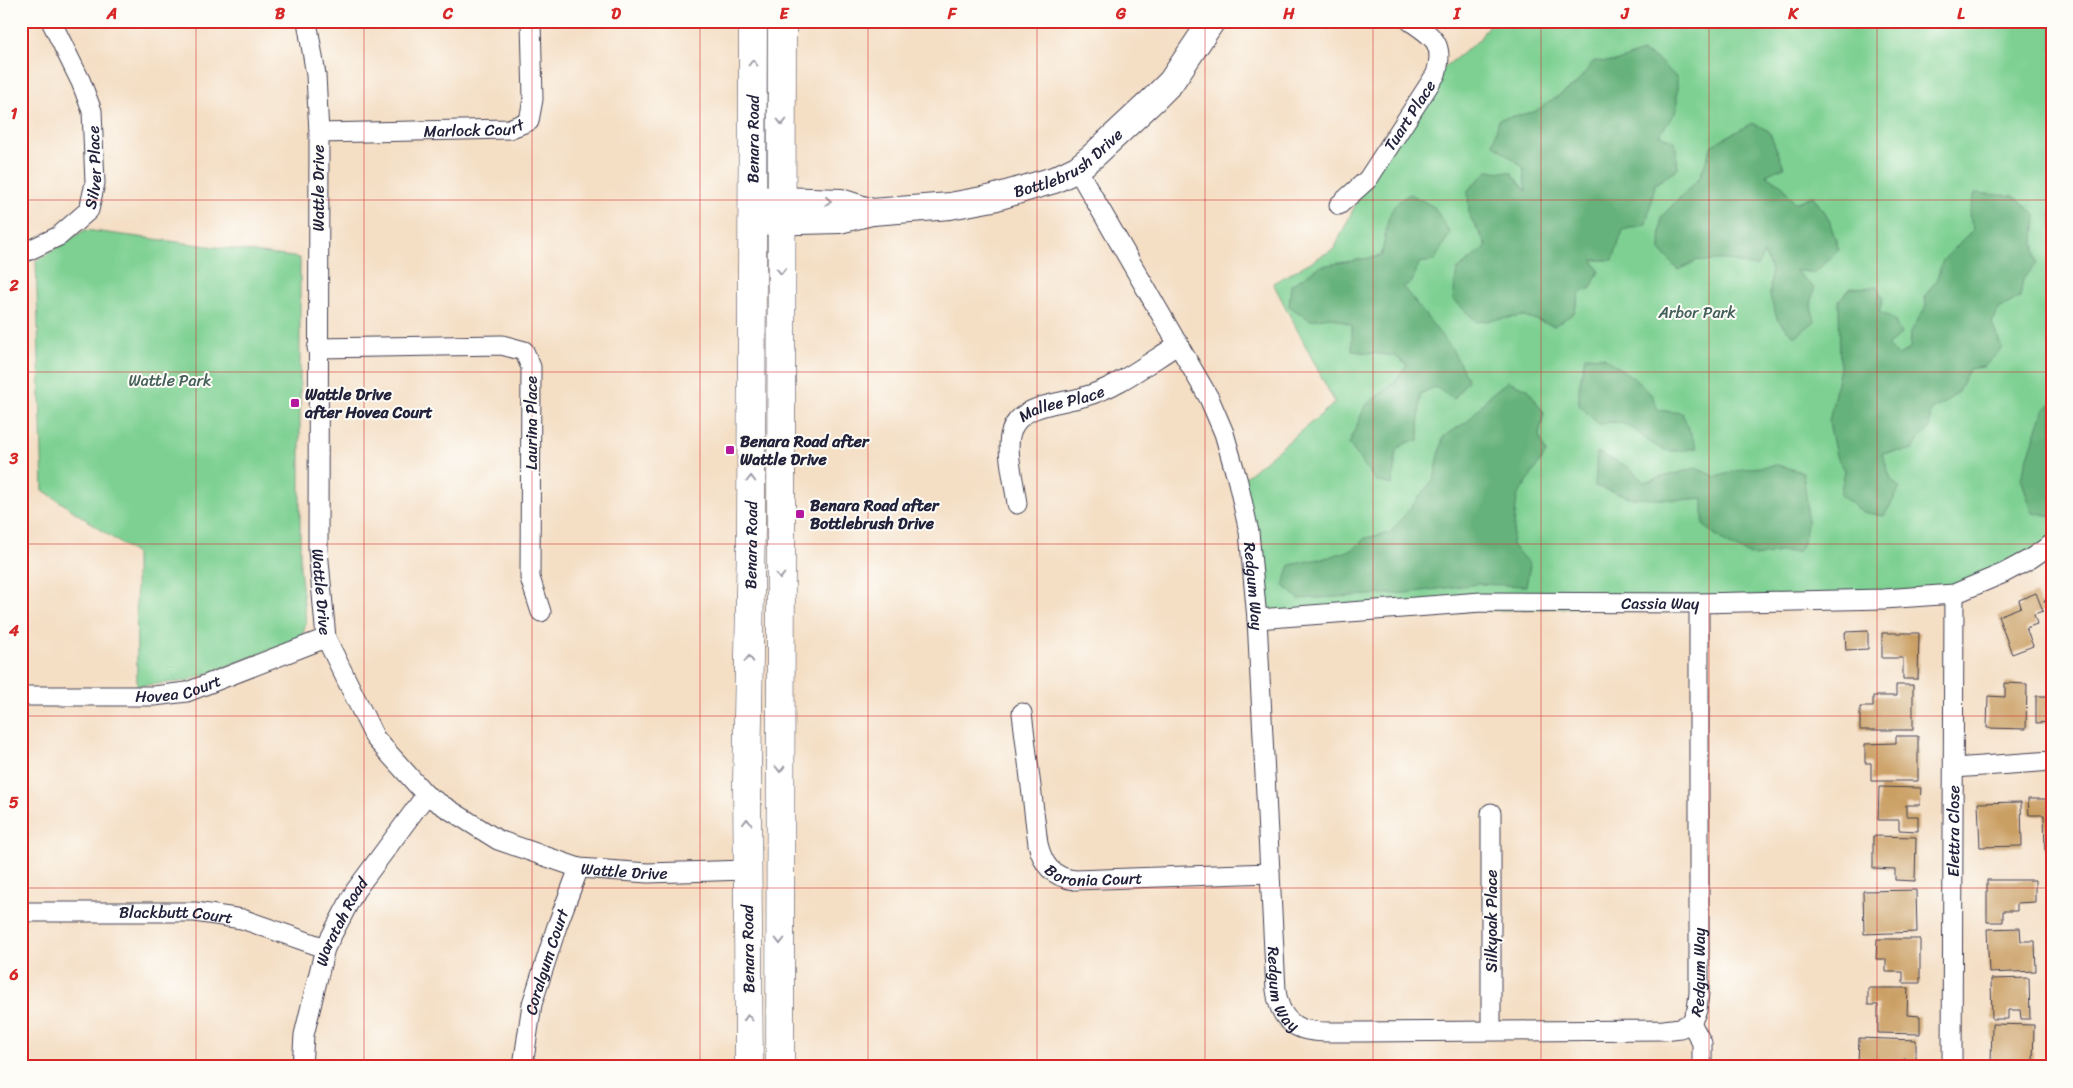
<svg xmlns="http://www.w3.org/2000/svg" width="2073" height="1088" viewBox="0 0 2073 1088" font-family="Sriracha,sans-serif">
  <rect width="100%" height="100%" fill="#fdfcf7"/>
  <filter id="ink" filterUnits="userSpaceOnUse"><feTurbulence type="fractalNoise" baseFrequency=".02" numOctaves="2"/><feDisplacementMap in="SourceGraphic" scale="10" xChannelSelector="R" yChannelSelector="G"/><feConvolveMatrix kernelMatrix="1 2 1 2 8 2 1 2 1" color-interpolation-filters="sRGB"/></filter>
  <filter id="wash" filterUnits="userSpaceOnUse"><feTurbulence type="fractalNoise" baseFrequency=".0096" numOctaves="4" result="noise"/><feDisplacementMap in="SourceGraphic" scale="20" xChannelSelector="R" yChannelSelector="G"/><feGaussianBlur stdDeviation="1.12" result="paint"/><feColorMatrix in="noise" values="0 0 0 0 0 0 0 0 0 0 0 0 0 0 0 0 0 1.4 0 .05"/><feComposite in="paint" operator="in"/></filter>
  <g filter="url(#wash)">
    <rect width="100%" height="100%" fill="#f4dec4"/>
    <!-- green -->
    <g fill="#7dd092" stroke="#507966">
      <polygon points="1491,21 2052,21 2052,544 1977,586 1699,603 1257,619 1238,483 1335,403 1273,283 1334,249 1368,179 1436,74 1479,40"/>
      <polygon points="85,230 300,258 300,568 306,622 302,638 187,681 137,686 136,554 43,490 36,261"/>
    </g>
    <!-- forest -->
    <g fill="#66b27c" stroke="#446a5c">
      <polygon points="1642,52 1658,60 1677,78 1677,110 1659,135 1675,141 1678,169 1655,184 1646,224 1623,230 1613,260 1593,260 1599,271 1591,288 1580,293 1574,313 1554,326 1524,316 1477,322 1453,299 1457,270 1487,246 1469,215 1468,190 1488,171 1511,172 1526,191 1523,167 1493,144 1499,119 1534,112 1575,85 1594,61 1615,62"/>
      <path d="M 1752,123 L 1769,131 L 1784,167 L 1766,175 L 1783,186 L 1794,203 L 1813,196 L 1829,220 L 1839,250 L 1814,273 L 1795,270 L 1814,288 L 1811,306 L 1815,321 L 1795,337 L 1778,321 L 1770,297 L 1771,270 L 1764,253 L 1757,266 C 1745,268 1738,260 1726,260 C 1716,259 1709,263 1698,260 L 1678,270 L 1660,250 L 1661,217 L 1700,177 L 1712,145 Z"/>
      <polygon points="1975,193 2014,196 2036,215 2034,240 2037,264 2023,279 2020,297 1999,309 1992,323 2002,348 1984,367 1969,369 1957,394 1931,411 1929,430 1920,437 1913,450 1882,453 1891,479 1900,488 1884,516 1863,512 1840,495 1845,470 1836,456 1829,422 1840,367 1839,300 1851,288 1877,287 1883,299 1879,312 1893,318 1901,334 1887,346 1899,356 1910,348 1911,332 1926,306 1925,296 1936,281 1943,260 1974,229 1969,215"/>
      <path d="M 1410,194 L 1434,207 L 1450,233 L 1434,261 L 1419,263 L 1412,282 L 1403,287 L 1452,349 L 1468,380 L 1454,399 L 1435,387 L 1420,394 L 1419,441 L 1408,442 L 1397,449 L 1392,485 L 1376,481 L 1349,444 L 1365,406 L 1392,385 L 1407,365 L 1395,356 L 1352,351 L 1352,325 L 1331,317 L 1310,320 L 1289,306 L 1291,285 L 1321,266 L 1381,256 C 1389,229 1382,208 1410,194 Z"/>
      <path d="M 1585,356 L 1604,357 L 1632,377 L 1652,395 L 1658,410 L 1682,413 L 1697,448 C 1689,449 1674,453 1665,450 C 1639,441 1630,413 1599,425 L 1579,405 L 1579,388 Z"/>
      <polygon points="1508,381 1528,389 1544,413 1539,435 1546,453 1517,497 1512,545 1530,565 1526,586 1478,584 1406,593 1299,599 1283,585 1290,565 1329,557 1354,549 1365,538 1390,533 1434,479 1443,437 1468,421 1490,395"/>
      <polygon points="2052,402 2052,516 2032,512 2021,478 2043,411"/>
      <path d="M 1597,452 L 1628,467 L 1644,482 L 1696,468 L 1716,477 L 1743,469 L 1777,465 L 1803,472 C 1806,498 1813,530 1798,552 L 1780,552 L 1755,557 L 1726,543 L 1703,525 L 1703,498 L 1681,500 L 1633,498 L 1595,486 Z"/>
    </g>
    <g id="blocks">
      <!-- building -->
      <g fill="#ca9f64">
        <polygon points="2036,593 2043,611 2034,614 2037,624 2026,628 2033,646 2012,654 1998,616 2021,607 2019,600"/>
        <polygon points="2052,596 2052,613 2044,600"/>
        <polygon points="1868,631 1868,649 1846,650 1845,632"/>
        <polygon points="1882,633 1919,633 1918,679 1903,679 1903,658 1882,658"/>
        <polygon points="2005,683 2027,684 2026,729 1987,728 1988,696 2005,697"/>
        <polygon points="1896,685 1913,685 1913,730 1860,730 1860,707 1873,707 1873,696 1896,696"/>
        <polygon points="2036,696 2052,696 2052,722 2036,723"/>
        <polygon points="1896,736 1918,736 1918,781 1871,781 1871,763 1865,763 1865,744 1896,743"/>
        <polygon points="1879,787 1921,788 1920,805 1906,805 1906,816 1918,816 1918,831 1899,830 1899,820 1878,820"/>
        <polygon points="2028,799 2052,799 2052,850 2045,850 2044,815 2029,815"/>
        <polygon points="2021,802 2022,846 1980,847 1978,803"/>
        <polygon points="1873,836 1916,837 1915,881 1895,880 1895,869 1873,868"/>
        <polygon points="1987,880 2035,880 2035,902 2017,903 2017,911 2003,911 2003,922 1987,922"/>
        <polygon points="1916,890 1917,932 1864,934 1863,891"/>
        <polygon points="2020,928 2021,941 2035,941 2036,971 1989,973 1987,929"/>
        <polygon points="1877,939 1920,939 1920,983 1903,983 1903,972 1886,972 1886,959 1876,959"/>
        <polygon points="2029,978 2030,1019 2021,1019 2020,1010 2008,1010 2008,1019 1992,1019 1991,979"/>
        <polygon points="1868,988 1908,988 1907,1015 1920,1016 1920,1034 1878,1033 1878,1005 1868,1005"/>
        <polygon points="1992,1024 2034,1025 2033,1063 2005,1062 2005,1066 1991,1065"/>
        <polygon points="1859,1038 1916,1040 1916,1060 1904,1059 1904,1067 1858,1065"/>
      </g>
    </g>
  </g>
  <g filter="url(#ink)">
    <use href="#blocks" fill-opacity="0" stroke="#423e50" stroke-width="1"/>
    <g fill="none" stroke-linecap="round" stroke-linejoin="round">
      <defs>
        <g id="street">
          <path id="s1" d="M 307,21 L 316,75 L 319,133 L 318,550 L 326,638 L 375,738 L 426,795 L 498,840 L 579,868 L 648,873 L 747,870"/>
          <path id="s2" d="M 319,133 L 509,129 L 529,121 L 533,99 L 531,21"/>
          <path id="s3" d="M 1077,169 L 1209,398 L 1224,433 L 1238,482 L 1249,532 L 1257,619 L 1276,990 C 1282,1040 1319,1031 1358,1032 L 1664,1030 L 1680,1028 L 1691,1023 L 1697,1010 L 1699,993 L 1699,603"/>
          <path id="s4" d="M 1339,205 L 1368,179 L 1436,74 C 1445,44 1434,37 1410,21"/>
          <path id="s5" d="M 21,254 L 59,236 L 89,210 L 95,183 L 92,111 L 81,82 L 51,21"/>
          <polyline points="317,348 502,345 524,351 531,367 530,578 541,612"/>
          <path id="s6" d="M 1017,504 C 1015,485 1005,450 1011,432 C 1020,404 1059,404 1083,397 C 1117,388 1148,363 1179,344"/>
          <path id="s7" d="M 1257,619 L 1481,602 L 1699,603 L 1884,599 L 1954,594 L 2004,573 L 2030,559 L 2052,544"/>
          <path id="s8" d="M 21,696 L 154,696 L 187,692 L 326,638"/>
          <path id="s9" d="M 1022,713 L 1038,844 C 1043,865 1052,877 1075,880 L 1270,873"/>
          <polyline points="1954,768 2052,761"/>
          <polyline points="1491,813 1491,1030"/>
          <path id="s10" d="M 21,912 L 195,912 L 242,919 L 325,948"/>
          <polyline points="1691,1023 1702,1043 1702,1067"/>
          <path id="s11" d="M 524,1059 L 532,1004 L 557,926 L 579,868"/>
          <path id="s12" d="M 302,1067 L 304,1035 L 325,948 L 355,891 L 426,795"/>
          <path id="s13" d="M 1952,1067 L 1954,594"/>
        </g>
        <g id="secondary">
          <polyline points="752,199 841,202 872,212"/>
          <path id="s14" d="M 759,222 L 840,220 L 872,212 L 950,206 L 993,198 L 1054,180 L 1077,169 L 1093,156 L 1153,100 L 1171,82 L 1212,21"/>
        </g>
        <g id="primary">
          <path id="s15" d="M 749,1067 L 747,782 L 751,528 L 753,21"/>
          <polyline points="780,1067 782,21"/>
        </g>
      </defs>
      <!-- street casing -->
      <use href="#street" stroke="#423e50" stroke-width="21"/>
      <!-- secondary casing -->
      <use href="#secondary" stroke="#423e50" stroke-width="28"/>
      <!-- primary casing -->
      <use href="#primary" stroke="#423e50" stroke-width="29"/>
      <!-- street -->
      <use href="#street" stroke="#fff" stroke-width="19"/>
      <!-- secondary -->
      <use href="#secondary" stroke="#fff" stroke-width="26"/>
      <!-- primary -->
      <use href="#primary" stroke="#fff" stroke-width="28"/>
    </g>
    <!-- one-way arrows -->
    <defs><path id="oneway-chevron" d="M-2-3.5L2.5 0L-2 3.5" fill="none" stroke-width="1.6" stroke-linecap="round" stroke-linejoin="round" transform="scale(1.25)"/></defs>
    <g stroke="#9c9ca7">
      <use href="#oneway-chevron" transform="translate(753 63) rotate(-90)"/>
      <use href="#oneway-chevron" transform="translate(782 122) rotate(90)"/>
      <use href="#oneway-chevron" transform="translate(828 201) rotate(3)"/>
      <use href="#oneway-chevron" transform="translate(781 271) rotate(90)"/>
      <use href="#oneway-chevron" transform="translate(751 479) rotate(-90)"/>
      <use href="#oneway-chevron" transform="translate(780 576) rotate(90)"/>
      <use href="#oneway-chevron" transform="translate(749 659) rotate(-89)"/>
      <use href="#oneway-chevron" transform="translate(780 769) rotate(90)"/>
      <use href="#oneway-chevron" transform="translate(747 822) rotate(-90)"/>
      <use href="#oneway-chevron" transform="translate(780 941) rotate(90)"/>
      <use href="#oneway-chevron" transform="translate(748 1018) rotate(-91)"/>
    </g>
  </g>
  <!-- grid -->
  <path fill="none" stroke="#d62828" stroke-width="1" stroke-opacity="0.55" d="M 196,21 L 196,1067M 364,21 L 364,1067M 532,21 L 532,1067M 700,21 L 700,1067M 868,21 L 868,1067M 1037,21 L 1037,1067M 1205,21 L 1205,1067M 1373,21 L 1373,1067M 1541,21 L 1541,1067M 1709,21 L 1709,1067M 1877,21 L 1877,1067M 21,200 L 2052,200M 21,372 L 2052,372M 21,544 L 2052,544M 21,716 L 2052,716M 21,888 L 2052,888"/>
  <!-- markers -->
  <g fill="#b5179e" stroke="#fdfcf7" stroke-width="2">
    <rect x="290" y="398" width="10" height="10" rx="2.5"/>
    <rect x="725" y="445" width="10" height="10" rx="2.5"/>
    <rect x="795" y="509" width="10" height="10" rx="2.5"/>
  </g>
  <g text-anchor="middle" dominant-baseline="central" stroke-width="4" stroke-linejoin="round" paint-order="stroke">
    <!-- street labels -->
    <g font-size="16" fill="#22223b" stroke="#fdfcf7">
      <text stroke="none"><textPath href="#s4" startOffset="115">Tuart Place</textPath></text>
      <text stroke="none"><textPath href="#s2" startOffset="155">Marlock Court</textPath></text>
      <text stroke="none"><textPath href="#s15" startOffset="928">Benara Road</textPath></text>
      <text stroke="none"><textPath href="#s14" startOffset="320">Bottlebrush Drive</textPath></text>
      <text stroke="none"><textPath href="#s5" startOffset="125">Silver Place</textPath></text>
      <text transform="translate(318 188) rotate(-90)">Wattle Drive</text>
      <text stroke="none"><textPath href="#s6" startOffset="134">Mallee Place</textPath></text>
      <text transform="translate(531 423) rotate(-90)">Laurina Place</text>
      <text stroke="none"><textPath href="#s15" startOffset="522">Benara Road</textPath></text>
      <text stroke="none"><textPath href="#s3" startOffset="459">Redgum Way</textPath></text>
      <text stroke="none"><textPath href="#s1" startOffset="572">Wattle Drive</textPath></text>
      <text stroke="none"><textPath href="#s7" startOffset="404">Cassia Way</textPath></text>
      <text stroke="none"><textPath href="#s8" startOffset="158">Hovea Court</textPath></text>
      <text stroke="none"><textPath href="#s13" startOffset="236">Elettra Close</textPath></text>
      <text stroke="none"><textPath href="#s1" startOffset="1022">Wattle Drive</textPath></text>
      <text stroke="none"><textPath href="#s9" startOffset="206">Boronia Court</textPath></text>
      <text stroke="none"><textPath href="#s10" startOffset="155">Blackbutt Court</textPath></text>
      <text transform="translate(1491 921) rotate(-90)">Silkyoak Place</text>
      <text stroke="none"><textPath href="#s12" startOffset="152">Waratah Road</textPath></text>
      <text transform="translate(748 949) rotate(-91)">Benara Road</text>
      <text stroke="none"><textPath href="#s11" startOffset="100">Coralgum Court</textPath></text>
      <text stroke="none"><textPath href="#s3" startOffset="1356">Redgum Way</textPath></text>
      <text stroke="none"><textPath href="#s3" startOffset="864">Redgum Way</textPath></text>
    </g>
    <!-- park labels -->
    <g font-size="16" fill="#425f59" stroke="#fdfcf7">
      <text x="1697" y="312">Arbor Park</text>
      <text x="170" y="380">Wattle Park</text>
    </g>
    <!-- poi labels -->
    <g font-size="16" font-weight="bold" fill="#22223b" stroke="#fdfcf7" text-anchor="start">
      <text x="305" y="394">Wattle Drive<tspan x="305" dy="18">after Hovea Court</tspan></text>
      <text x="740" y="441">Benara Road after<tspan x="740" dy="18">Wattle Drive</tspan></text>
      <text x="810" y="505">Benara Road after<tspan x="810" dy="18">Bottlebrush Drive</tspan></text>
    </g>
  </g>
  <!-- margin -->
  <rect width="2073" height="1088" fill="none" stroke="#fdfcf7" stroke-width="55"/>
  <rect x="28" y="28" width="2018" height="1032" fill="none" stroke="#d62828" stroke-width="2"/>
  <g font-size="16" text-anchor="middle" font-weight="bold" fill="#d62828">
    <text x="112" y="19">A</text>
    <text x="280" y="19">B</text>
    <text x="448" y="19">C</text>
    <text x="616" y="19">D</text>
    <text x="784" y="19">E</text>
    <text x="952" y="19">F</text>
    <text x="1121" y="19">G</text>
    <text x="1289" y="19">H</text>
    <text x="1457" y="19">I</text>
    <text x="1625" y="19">J</text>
    <text x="1793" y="19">K</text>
    <text x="1961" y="19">L</text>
    <text x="14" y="119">1</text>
    <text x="14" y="291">2</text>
    <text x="14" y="464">3</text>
    <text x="14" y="636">4</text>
    <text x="14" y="808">5</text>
    <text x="14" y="980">6</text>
  </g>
</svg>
